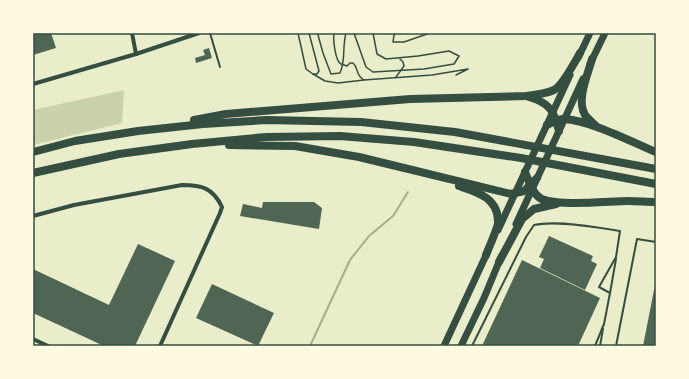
<svg xmlns="http://www.w3.org/2000/svg" width="689" height="379" viewBox="0 0 689 379" font-family="'Source Sans 3',sans-serif">
  <rect width="100%" height="100%" fill="#e9edc9"/>
  <!-- green -->
  <polygon fill="#cad2ad" points="124,90 122,123 33,145 33,110"/>
  <g fill="none" stroke-linecap="round" stroke-linejoin="round">
    <!-- stream -->
    <polyline stroke="#a3b18a" stroke-width="2" points="310,346 350,260 369,236 393,216 408,192"/>
  </g>
  <!-- building -->
  <g fill="#4f6655">
    <polygon points="33,33 51,33 56,48 33,55"/>
    <polygon points="209,48 212,58 196,63 195,58 205,55 203,50"/>
    <polygon points="263,202 314,202 322,208 319,229 240,216 243,204 262,208"/>
    <polygon points="549,236 593,256 591,261 597,264 585,290 540,268 544,259 539,257"/>
    <polygon points="138,244 175,261 135,346 104,346 33,313 33,269 109,305"/>
    <polygon points="522,260 600,298 578,346 482,346"/>
    <polygon points="212,284 274,313 258,346 196,318"/>
    <polygon points="655,285 656,346 643,346"/>
  </g>
  <g fill="none" stroke-linecap="round" stroke-linejoin="round">
    <!-- path -->
    <g stroke="#344e41" stroke-width="1.5">
      <polyline points="298,33 306,69 313,74 317,74 319,71 309,33"/>
      <path d="M 319,33 L 318,35 L 323,53 L 331,74 L 340,73 C 346,60 342,47 346,33"/>
      <path d="M 334,33 C 333,39 335,61 341,64 C 343,65 345,65 347,66 L 350,63 L 353,63 C 359,68 355,75 364,80"/>
      <polyline points="352,33 354,33 366,67 373,72 424,69 454,64 459,56 449,51 418,56 386,59 377,54 373,33"/>
      <polyline points="397,33 394,35 393,42 404,42 430,33"/>
      <polyline points="313,74 325,81 338,83 364,80 432,75 468,69 456,75"/>
      <polyline points="396,77 404,66 403,62 400,59"/>
    </g>
    <!-- service -->
    <g stroke="#344e41" stroke-width="2">
      <polyline points="210,33 220,67"/>
      <polyline points="610,293 616,259"/>
      <path d="M 472,346 L 526,237 L 534,225 C 556,220 597,227 620,231 L 616,257 L 599,287 L 610,293 L 604,324 L 595,346"/>
      <polyline points="600,346 603,329"/>
      <polyline points="616,346 637,239 656,242"/>
    </g>
    <!-- minor -->
    <g stroke="#344e41" stroke-width="4">
      <polyline points="132,33 136,54"/>
      <polyline points="33,84 136,54 199,33"/>
      <path d="M 33,216 L 74,205 L 182,185 C 202,185 213,188 222,207 L 220,213 L 160,346"/>
      <polyline points="33,339 48,346"/>
    </g>
    <!-- trunk -->
    <g stroke="#344e41" stroke-width="7">
      <polyline points="578,58 590,33"/>
      <polyline points="590,64 605,33"/>
      <polyline points="516,224 583,79"/>
      <polyline points="498,230 570,75"/>
      <polyline points="444,346 488,251"/>
      <polyline points="461,346 484,298 501,257"/>
    </g>
    <!-- motorway -->
    <g stroke="#344e41" stroke-width="8">
      <path d="M 592,59 C 588,74 576,100 585,115 C 588,119 593,123 596,126"/>
      <path d="M 529,97 C 550,103 554,111 559,131"/>
      <path d="M 194,120 L 226,114 L 410,99 L 526,96 C 535,95 545,94 554,90 C 562,86 575,62 580,53"/>
      <path d="M 547,125 C 552,123 558,119 564,119 C 589,120 632,142 656,152"/>
      <polyline points="229,145 295,146 359,157 511,194 524,191 537,178"/>
      <polyline points="33,152 75,141 138,131 203,124 266,120 361,122 455,132 656,169"/>
      <path d="M 525,172 C 529,181 532,193 540,198 C 555,207 609,201 628,201 C 638,201 647,202 656,202"/>
      <polyline points="33,173 119,154 192,144 266,137 340,136 414,142 521,158 656,184"/>
      <path d="M 459,186 C 477,192 499,198 498,223 C 497,230 489,247 486,255"/>
      <polyline points="499,262 522,219 534,209 556,204"/>
    </g>
  </g>
  <!-- border -->
  <rect width="689" height="379" fill="none" stroke="#fefae0" stroke-width="68"/>
  <rect x="34" y="34" width="621" height="311" fill="none" stroke="#344e41" stroke-width="1.5"/>
</svg>
